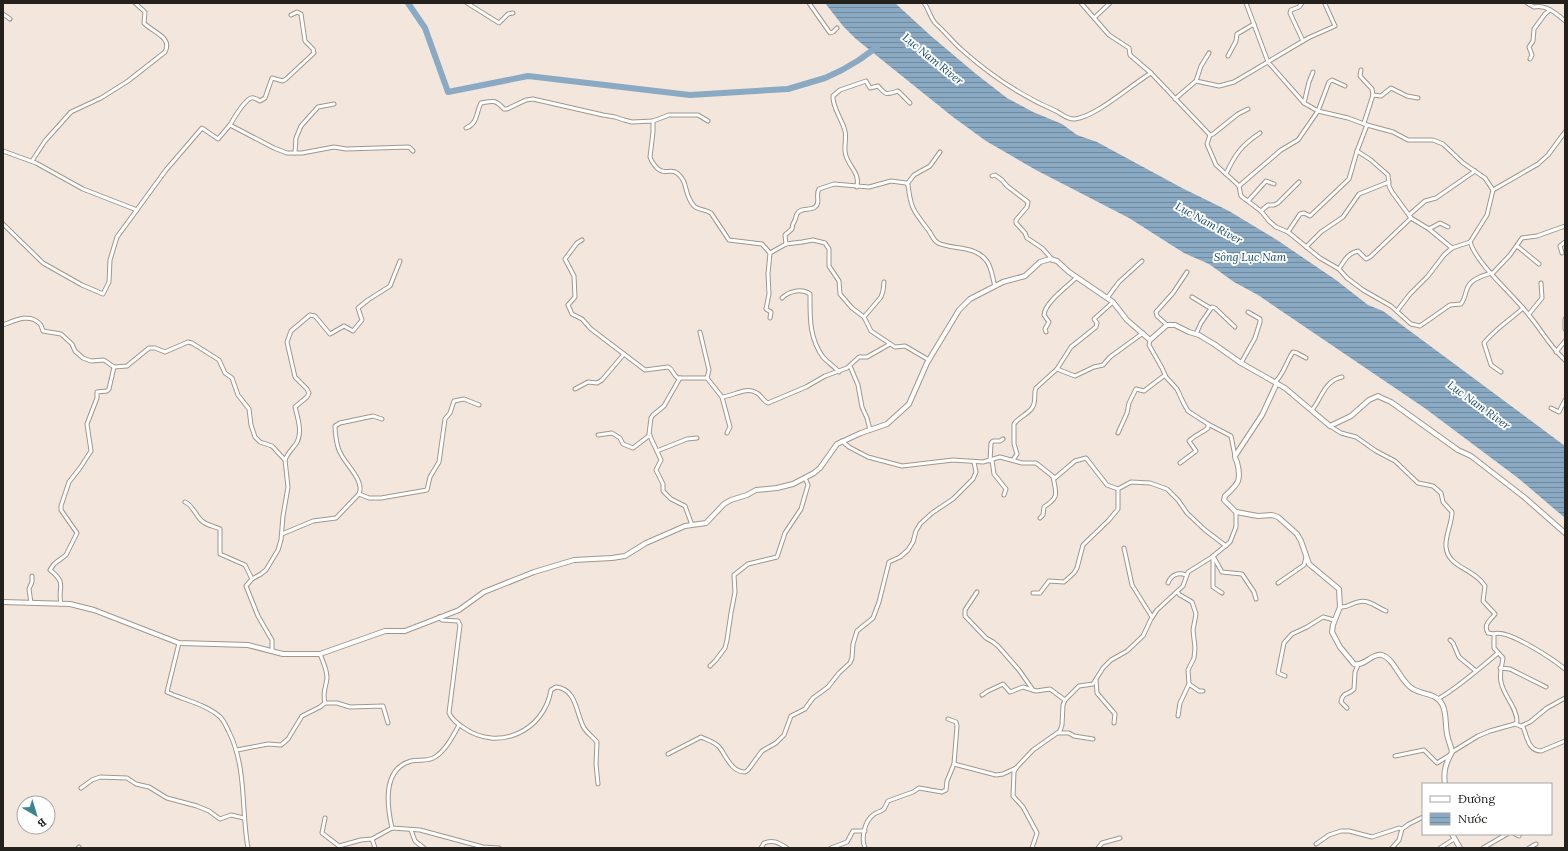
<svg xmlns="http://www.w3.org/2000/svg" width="1568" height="851" viewBox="0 0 1568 851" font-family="Lora,serif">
  <defs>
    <pattern id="water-rules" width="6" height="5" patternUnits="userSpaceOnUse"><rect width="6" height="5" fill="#8aa9c2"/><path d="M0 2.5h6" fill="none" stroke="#71899d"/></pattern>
  </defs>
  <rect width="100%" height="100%" fill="#f3e6dc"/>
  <!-- water -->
  <polygon fill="url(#water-rules)" points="825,3 895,3 931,36 976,74 1007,98 1033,112 1062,124 1077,135 1097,142 1182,188 1229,211 1277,240 1336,280 1368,305 1383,311 1565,446 1565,518 1518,478 1426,409 1258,295 1234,282 1209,264 1184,253 1129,218 1036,170 986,141 953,117 856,39 843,26"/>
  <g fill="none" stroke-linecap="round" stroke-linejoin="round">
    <!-- river -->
    <polyline stroke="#8aa9c2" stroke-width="6" points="408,3 425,28 448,92 528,76 690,95 788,89 825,78 842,70 859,60 877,47"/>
    <defs>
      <g id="street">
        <polyline points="467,3 499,23 508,14 513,13"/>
        <polyline points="809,3 830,33 833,32 837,28"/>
        <path d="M 924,3 C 929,9 930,18 936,24 C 945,32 953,42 962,50 C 990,75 1021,96 1056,111 C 1062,114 1068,120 1075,119 C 1097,116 1131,85 1151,73 L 1210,135 L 1207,144 L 1216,165 L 1236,183 L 1239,186 L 1241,196 L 1261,211 L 1269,221 L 1276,227 L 1288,232 L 1320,258 L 1339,269 L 1347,278 L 1363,290 L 1391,306 L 1411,324 L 1420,326 L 1450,305 L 1461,304 C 1464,300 1465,296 1466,292 C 1469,279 1480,277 1491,273"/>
        <polyline points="1081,3 1109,35 1129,48 1130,55 1151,73"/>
        <polyline points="1246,3 1268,62 1304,103 1318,111 1348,118 1367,125 1393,132 1408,140 1433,140 1443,144 1463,163 1485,178 1493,190 1487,215 1470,242 1452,248 1444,255 1428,276 1410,294 1397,311"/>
        <polyline points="1302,3 1299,7 1291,10 1290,13 1303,41"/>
        <path d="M 1527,3 L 1534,7 C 1545,4 1556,13 1565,21"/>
        <polyline points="3,14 10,19"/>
        <polyline points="1094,18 1110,3"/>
        <polyline points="1228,56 1236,41 1237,34 1254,24"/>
        <polyline points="1530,59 1532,55 1529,47 1533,41 1534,29 1545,14 1550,10"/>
        <polyline points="1361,70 1360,76 1372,89 1373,95 1364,123"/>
        <polyline points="1196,81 1201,66 1209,53"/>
        <polyline points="1373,95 1381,96 1391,88 1407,96 1418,98"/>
        <polyline points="1175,99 1196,81 1219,86 1234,82 1308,38 1335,26 1325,4"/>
        <polyline points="1304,103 1309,82 1313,72"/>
        <polyline points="653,121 669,115 698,115 708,121"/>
        <path d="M 230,125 C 234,118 244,101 251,98 C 254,97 258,100 260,101 L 265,98 L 272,78 L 283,81 L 286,79 L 314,53 L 313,49 L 305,41 L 301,14 L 297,12 L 291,15"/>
        <path d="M 466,128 C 478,124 476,112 481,103 C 493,101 495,99 504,109 L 507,109 L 526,100 L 533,99 L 603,115 L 615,117 L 624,120 L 632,122 L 653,121 L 653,132 L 650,157 C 651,161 657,170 662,171 C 667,173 672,169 677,173 C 689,182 683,194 694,206 C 698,210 705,209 711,213 L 729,240 L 762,244 L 770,253"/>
        <polyline points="1210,135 1213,134 1238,114 1248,109"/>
        <polyline points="3,151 36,163 83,189 137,210"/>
        <polyline points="1357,151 1371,160 1388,175 1389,186 1392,192 1411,218 1429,229 1452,248"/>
        <polyline points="295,153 296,138 301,126 318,107 334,104"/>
        <path d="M 32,161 L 45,141 L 71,112 L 101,98 L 128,81 L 165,52 C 173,37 152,32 144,23 L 145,12 L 135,3"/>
        <path d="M 1226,174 C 1235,154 1242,145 1260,133"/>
        <polyline points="992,176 995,175 1002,180 1007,186 1028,202 1027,207 1016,220 1016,223 1025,233 1027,238 1042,248 1052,259"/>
        <polyline points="907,184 914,175 930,166 940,152"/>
        <polyline points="1239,186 1281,150 1298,140 1318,111 1329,82 1332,80 1345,86"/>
        <path d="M 857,187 C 860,173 850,168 846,156 C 843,148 847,139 845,131 C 842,119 832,107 833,96 L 840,90 L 866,81 L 870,88 L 878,86 C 886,95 885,95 898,91 L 910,103"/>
        <polyline points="1493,190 1538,164 1548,155 1565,132"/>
        <polyline points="1248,201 1266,181 1274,184"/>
        <polyline points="1261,211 1268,205 1274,205 1278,203 1299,182"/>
        <polyline points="1409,215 1425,201 1436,198 1475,171"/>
        <polyline points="3,224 43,263 82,285 103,294 109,282 110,260 117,237 166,170 202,128 218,139 230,125 274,148 287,153 302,153 334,147 346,149 409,147 413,151"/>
        <polyline points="1429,229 1440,223 1448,227"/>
        <polyline points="1288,232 1300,214 1304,213 1310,216 1349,179 1357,151 1367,125"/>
        <path d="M 582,240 L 577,243 L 565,259 L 574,276 L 575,297 L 568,305 L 572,314 L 582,319 L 591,329 L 645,370 L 668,367 C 673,369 673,375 678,378 L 707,378 L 722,397 C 734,396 746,386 757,393 C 761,395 763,401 768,403 L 806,387 L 825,376 L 847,368 L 859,357 L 867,357 L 890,344"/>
        <path d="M 1470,242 C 1478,266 1512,293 1528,314 C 1541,329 1550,347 1565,360"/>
        <path d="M 786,244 L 785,235 L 792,229 C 792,225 793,223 795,220 C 796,218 796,215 797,214 C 800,207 810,211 815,207 C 821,203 815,195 819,189 L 834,184 L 869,187 L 891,181 L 906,183 L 908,185 C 911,210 914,211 929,231 C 932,235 933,240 938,243 C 953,250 974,245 986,260 C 992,267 992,277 995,286"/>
        <polyline points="1517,246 1539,264"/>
        <polyline points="1306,247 1321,232 1343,217 1359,194 1389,182"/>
        <polyline points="1562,253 1560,246 1565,242"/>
        <path d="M 1339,269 C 1344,261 1348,253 1358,251 L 1366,259 L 1370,257 L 1411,218"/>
        <polyline points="1492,274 1510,255 1522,238 1537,236 1565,226"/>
        <polyline points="1192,297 1210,308"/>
        <path d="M 782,298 C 789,291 802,288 810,294 C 810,317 809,338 823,357 C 827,362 834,366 839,372"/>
        <polyline points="1107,298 1119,282 1142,261"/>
        <polyline points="1529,314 1542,298 1541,283"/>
        <polyline points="864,317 881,297 883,291 884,282"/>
        <polyline points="770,318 771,312 766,309 769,294 768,274 770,253 786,244 802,242 813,240 825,243 829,249 829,266 839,281 840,294 852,308 864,317 871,331 895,347 905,346 929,360"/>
        <polyline points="1565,319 1565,329"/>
        <path d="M 3,325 C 14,321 29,313 39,323 C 42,325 42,329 43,331 L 61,334 L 72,344 L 75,351 L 83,358 L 91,361 L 104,360 L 114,367 L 127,366 L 149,348 L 155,348 L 165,352 L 188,342 L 192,343 L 219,360 L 225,373 L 232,378 L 238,395 L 249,409 L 251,425 L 255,437 L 260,442 L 272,446 L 285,460"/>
        <polyline points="1167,325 1157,316 1156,312 1173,293 1187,272"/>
        <polyline points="700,332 709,370 707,378"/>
        <path d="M 1046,332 L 1045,329 L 1049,322 L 1044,315 C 1045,302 1068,286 1077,277"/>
        <polyline points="1196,334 1201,323 1212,307 1215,308 1235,327"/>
        <polyline points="1150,340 1149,345 1162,368 1166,377 1177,389 1184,404 1188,411 1208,424 1231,436 1235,456"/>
        <polyline points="1556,352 1565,341"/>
        <polyline points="1241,363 1255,338 1260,322 1260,319 1248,312"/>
        <polyline points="850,366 858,385 862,407 867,418 870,430"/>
        <polyline points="1057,369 1071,347 1096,327 1097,323 1094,319 1113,302"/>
        <path d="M 1501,372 L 1491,365 L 1484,343 C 1495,329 1510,320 1523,308"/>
        <polyline points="680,378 664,406 653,415 651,418 649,434 661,460 656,470 663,484 663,491 671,499 685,506 692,525"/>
        <path d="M 1275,382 C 1284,374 1286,362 1293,352 L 1297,353 L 1306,358"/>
        <polyline points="575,389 588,382 597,383 602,380 624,354"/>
        <polyline points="722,397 730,427 727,433"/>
        <polyline points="1551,408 1559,412 1565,400"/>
        <path d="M 1312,410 C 1322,398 1324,381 1342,377"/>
        <path d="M 1330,426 L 1341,433 L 1356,437 L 1376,451 L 1395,461 L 1418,483 L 1433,486 L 1441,493 L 1443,502 L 1452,512 C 1452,524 1445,535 1446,547 C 1448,568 1474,568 1485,586 L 1483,601 L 1495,614 C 1490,621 1483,624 1488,633 L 1494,634"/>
        <polyline points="1118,433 1127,413 1129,403 1136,389 1144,391 1165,375"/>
        <polyline points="598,435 612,433 620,438 623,444 633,448 650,435"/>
        <polyline points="842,441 849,447 868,457 902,466 953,460 983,462 1000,457 1022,463 1036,463 1055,478 1075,461 1086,458 1107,485 1118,489"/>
        <polyline points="657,451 687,439 697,438"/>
        <polyline points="992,460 994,474 1006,489 1004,495"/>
        <path d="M 1013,460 L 1017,454 L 1014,444 L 1014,424 C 1019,417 1028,414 1032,408 C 1037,401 1033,394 1036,388 L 1057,369 L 1075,376 L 1094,367 L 1103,365 L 1110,357 L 1143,333"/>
        <polyline points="990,461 991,443 993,441 1000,441 1003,439"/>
        <path d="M 1180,463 L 1196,451 L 1189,441 C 1195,435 1202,433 1208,428 L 1208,424"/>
        <path d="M 359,494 C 365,481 346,465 341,454 C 337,448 335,434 335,426 L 340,423 L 373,416 L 382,419"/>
        <path d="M 185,502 C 193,505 195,515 202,521 C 208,526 214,526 220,529 L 220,554 L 245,565 L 252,579"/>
        <path d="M 1040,518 L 1043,515 L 1044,507 C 1060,497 1056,493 1053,477"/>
        <polyline points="282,534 313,521 336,518 359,494 369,498 381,498 427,490 430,477 439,462 445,419 450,413 454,401 464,399 479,405"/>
        <polyline points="1124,548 1132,585 1152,617"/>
        <polyline points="1213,556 1222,572 1242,574 1254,592 1256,599"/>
        <polyline points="1213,559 1213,587 1222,593"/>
        <path d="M 1168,583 C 1171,575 1178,572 1186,575"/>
        <polyline points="1278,583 1304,565 1306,557"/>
        <polyline points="977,592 965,610 965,616 986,638 993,642 998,646 1019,670 1033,690"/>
        <polyline points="1177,592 1180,595 1192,602 1196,614 1193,630 1195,648 1194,658 1188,670 1189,684 1180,703 1178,716"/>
        <polyline points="1033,593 1040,593 1049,581 1064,582 1074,573 1077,568 1083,545 1109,520 1118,509 1118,489 1131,482 1150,483 1167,489 1178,500 1187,513 1205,530 1226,546"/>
        <polyline points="31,603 29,589 32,582 32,576"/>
        <path d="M 61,604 C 57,587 68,584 50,570 L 54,564 L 66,555 L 77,533 L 61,510 L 61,506 L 69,482 L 80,468 L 91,451 L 87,424 L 97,398 L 97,392 L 107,391 L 109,389 L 114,367"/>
        <path d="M 1340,607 C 1348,608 1351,603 1358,602 C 1369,599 1376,607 1386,611"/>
        <path d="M 439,617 L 442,620 L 458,621 L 460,625 L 449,713 C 452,720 458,724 464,728 C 499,752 544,731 551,690 L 556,687 C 577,689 576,714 584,728 C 588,734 593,737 597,742 L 596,764 L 598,784"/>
        <polyline points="1450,640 1453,643 1459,657 1476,671"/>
        <path d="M 179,643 L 167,692 C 184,700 205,704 219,716 C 224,720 226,726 229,732 C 247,768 241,809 248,848"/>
        <path d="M 272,651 L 272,640 L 258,616 L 246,586 L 252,579 L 261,574 L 266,570 L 278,550 L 281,540 L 283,516 L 288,487 L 285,460 C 287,454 292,449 296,444 C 303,433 298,419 295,407 L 307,397 L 309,393 L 307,389 L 295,377 L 287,342 L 291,331 L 310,315 L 315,316 L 330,334 L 344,326 L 353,331 L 362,320 L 358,308 L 368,300 L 390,286 L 400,261"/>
        <path d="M 320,654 C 323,662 327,669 327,678 C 326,688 322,692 325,703"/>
        <polyline points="710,666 716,660 725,648 727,640 731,613 735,592 734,575 748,564 777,557 785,533 801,509 808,485 805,478"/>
        <polyline points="1500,668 1510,669 1546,687"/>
        <polyline points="1285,676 1278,673 1284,643 1292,634 1307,627 1323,617 1334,620"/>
        <polyline points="1096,680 1097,693 1115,714 1114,723"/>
        <polyline points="1189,684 1199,691 1203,691"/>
        <polyline points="982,695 988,691 1003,684 1010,692 1023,687 1036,691 1050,689 1065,700"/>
        <path d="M 1438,699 C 1460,686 1479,669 1498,653"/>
        <path d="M 1347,708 L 1341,702 C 1343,691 1348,696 1354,689 L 1355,672 L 1358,665"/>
        <path d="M 1515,724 L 1517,722 C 1517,707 1504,697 1501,682 C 1499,673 1502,666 1503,658 L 1494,648 L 1494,634 C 1507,628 1554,660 1565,669"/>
        <polyline points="1521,726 1530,722 1547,708 1565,698"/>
        <polyline points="1058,733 1069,733 1074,736 1093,739"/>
        <polyline points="237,750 268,744 281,745 288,739 302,716 320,707 325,703 337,703 350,707 383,706 388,723"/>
        <path d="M 1452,752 L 1478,736 L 1490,731 L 1515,724 L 1523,727 C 1527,736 1528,751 1541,751 L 1565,741"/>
        <path d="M 668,754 L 701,737 C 707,740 716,742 720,748 C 727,758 732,772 745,772 L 748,770 L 762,751 L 776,743 L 784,735 L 791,716 L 805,709 L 813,698 L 828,687 L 839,673 L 850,663 L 852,658 L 853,644 L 857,631 L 873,618 L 879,602 L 889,562 L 900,557 L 908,550 L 913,542 L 916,531 L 920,524 L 932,513 L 953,499 L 973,479 L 976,472 L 974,462"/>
        <polyline points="1395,756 1424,750 1437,763 1450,755"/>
        <polyline points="954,764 996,775 1003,774 1016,768"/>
        <polyline points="81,788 92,780 100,777 127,778 136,784 149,787 167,798 197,806 209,811 220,819 231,815 244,818"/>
        <polyline points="325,818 322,833 339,846 361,840 372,839 392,828 420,830 483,847 499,848"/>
        <path d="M 392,828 C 387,806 382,769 411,761 C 419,759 428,762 435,757 C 446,750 453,736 459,725"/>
        <polyline points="411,830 415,841 424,848"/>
        <polyline points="1515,834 1519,836"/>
        <polyline points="372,839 375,848"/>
        <polyline points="1316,844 1329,835 1341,831 1349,831 1372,837 1399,828 1402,829"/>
        <polyline points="78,848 79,847"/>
        <path d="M 761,848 L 764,843 C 773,839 779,843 787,848"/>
        <polyline points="831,848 847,842 853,831 865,831"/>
        <path d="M 865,848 C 861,839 864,822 873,815 C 876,812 881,812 884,809 L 888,801 L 913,792 L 919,788 L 942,792 L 946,790 L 947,781 L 954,764 L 957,726 L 956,722 L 948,719"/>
        <polyline points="1032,848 1037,833 1023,807 1013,796 1014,772 1016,768 1033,750 1060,731 1062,725 1063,705 1065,700 1079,686 1093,684 1103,668 1111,660 1127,651 1143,636 1151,619 1157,610 1183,586 1188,572 1212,557 1230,542 1236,527 1236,512"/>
        <polyline points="1098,848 1102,843 1120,838"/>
        <polyline points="1392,848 1399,840 1402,829 1409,824 1423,817"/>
        <polyline points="1440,848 1454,839"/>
        <polyline points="1483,848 1507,834"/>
        <polyline points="1529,848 1536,844"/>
      </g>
      <g id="secondary">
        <path d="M 1277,383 L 1262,415 L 1235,456 C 1235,458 1236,460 1237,462 C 1242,481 1238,484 1225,496 L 1224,500 L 1236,512 L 1258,516 L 1272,515 L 1278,517 L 1297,534 L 1301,541 L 1309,564 L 1339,589 L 1340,607 L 1333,625 L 1332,632 L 1340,647 L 1354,664 C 1364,667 1372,653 1382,655 C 1395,659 1400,682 1413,689 C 1423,695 1436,693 1442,704 C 1447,713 1445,724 1447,734 C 1448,740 1451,746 1452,752 C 1446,763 1443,771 1445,784"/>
        <polyline points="3,602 70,604 94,610 179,643 248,645 283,654 320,654 385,631 405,631 459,610 484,592 534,572 574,560 612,558 625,556 646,543 685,526 706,523 724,504 731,500 747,495 756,490 777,488 793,484 814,473 820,468 837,444 861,433 887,424 909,404 927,363 959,310 970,299 1003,282 1025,276 1040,262 1050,259 1057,261 1069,272 1113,302 1127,320 1150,340 1167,325 1175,325 1189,332 1199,335 1214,344 1241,363 1285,388 1330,426 1351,416 1369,400 1378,396 1382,398 1391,402 1458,450 1471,456 1524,497 1565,533"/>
        <polyline points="1452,834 1460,848"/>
      </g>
    </defs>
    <!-- street casing -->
    <use href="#street" stroke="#a2968c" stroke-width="5"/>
    <!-- secondary casing -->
    <use href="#secondary" stroke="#a2968c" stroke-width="6"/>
    <!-- street -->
    <use href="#street" stroke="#fff" stroke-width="3"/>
    <!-- secondary -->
    <use href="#secondary" stroke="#fff" stroke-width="4"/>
  </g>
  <g text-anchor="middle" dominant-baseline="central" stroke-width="4" stroke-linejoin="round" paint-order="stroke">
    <!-- water labels -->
    <g font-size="11" font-style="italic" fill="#0f4467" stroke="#fff">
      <text transform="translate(933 59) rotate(39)">Lục Nam River</text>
      <text transform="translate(1209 223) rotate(29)">Lục Nam River</text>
      <text x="1250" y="257">Sông Lục Nam</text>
      <text transform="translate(1479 405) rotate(36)">Lục Nam River</text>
    </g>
  </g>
  <!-- border -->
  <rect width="1568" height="851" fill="none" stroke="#24201c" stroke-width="8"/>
  <!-- legend -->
  <rect x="1422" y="783" width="130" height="52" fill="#ffffff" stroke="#a7a6a4"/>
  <rect x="1430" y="796" width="20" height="6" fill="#ffffff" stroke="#a7a6a4"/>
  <text x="1458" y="803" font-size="12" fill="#24201c">Đường</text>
  <rect x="1430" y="813" width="20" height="12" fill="url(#water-rules)" stroke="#a7a6a4"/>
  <text x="1458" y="823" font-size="12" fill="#24201c">Nước</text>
  <!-- north arrow -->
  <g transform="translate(36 815) rotate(142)"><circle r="19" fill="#ffffff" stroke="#a7a6a4"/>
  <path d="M0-3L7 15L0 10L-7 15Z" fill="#3e858e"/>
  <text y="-6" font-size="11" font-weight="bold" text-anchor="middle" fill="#24201c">B</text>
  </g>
</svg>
